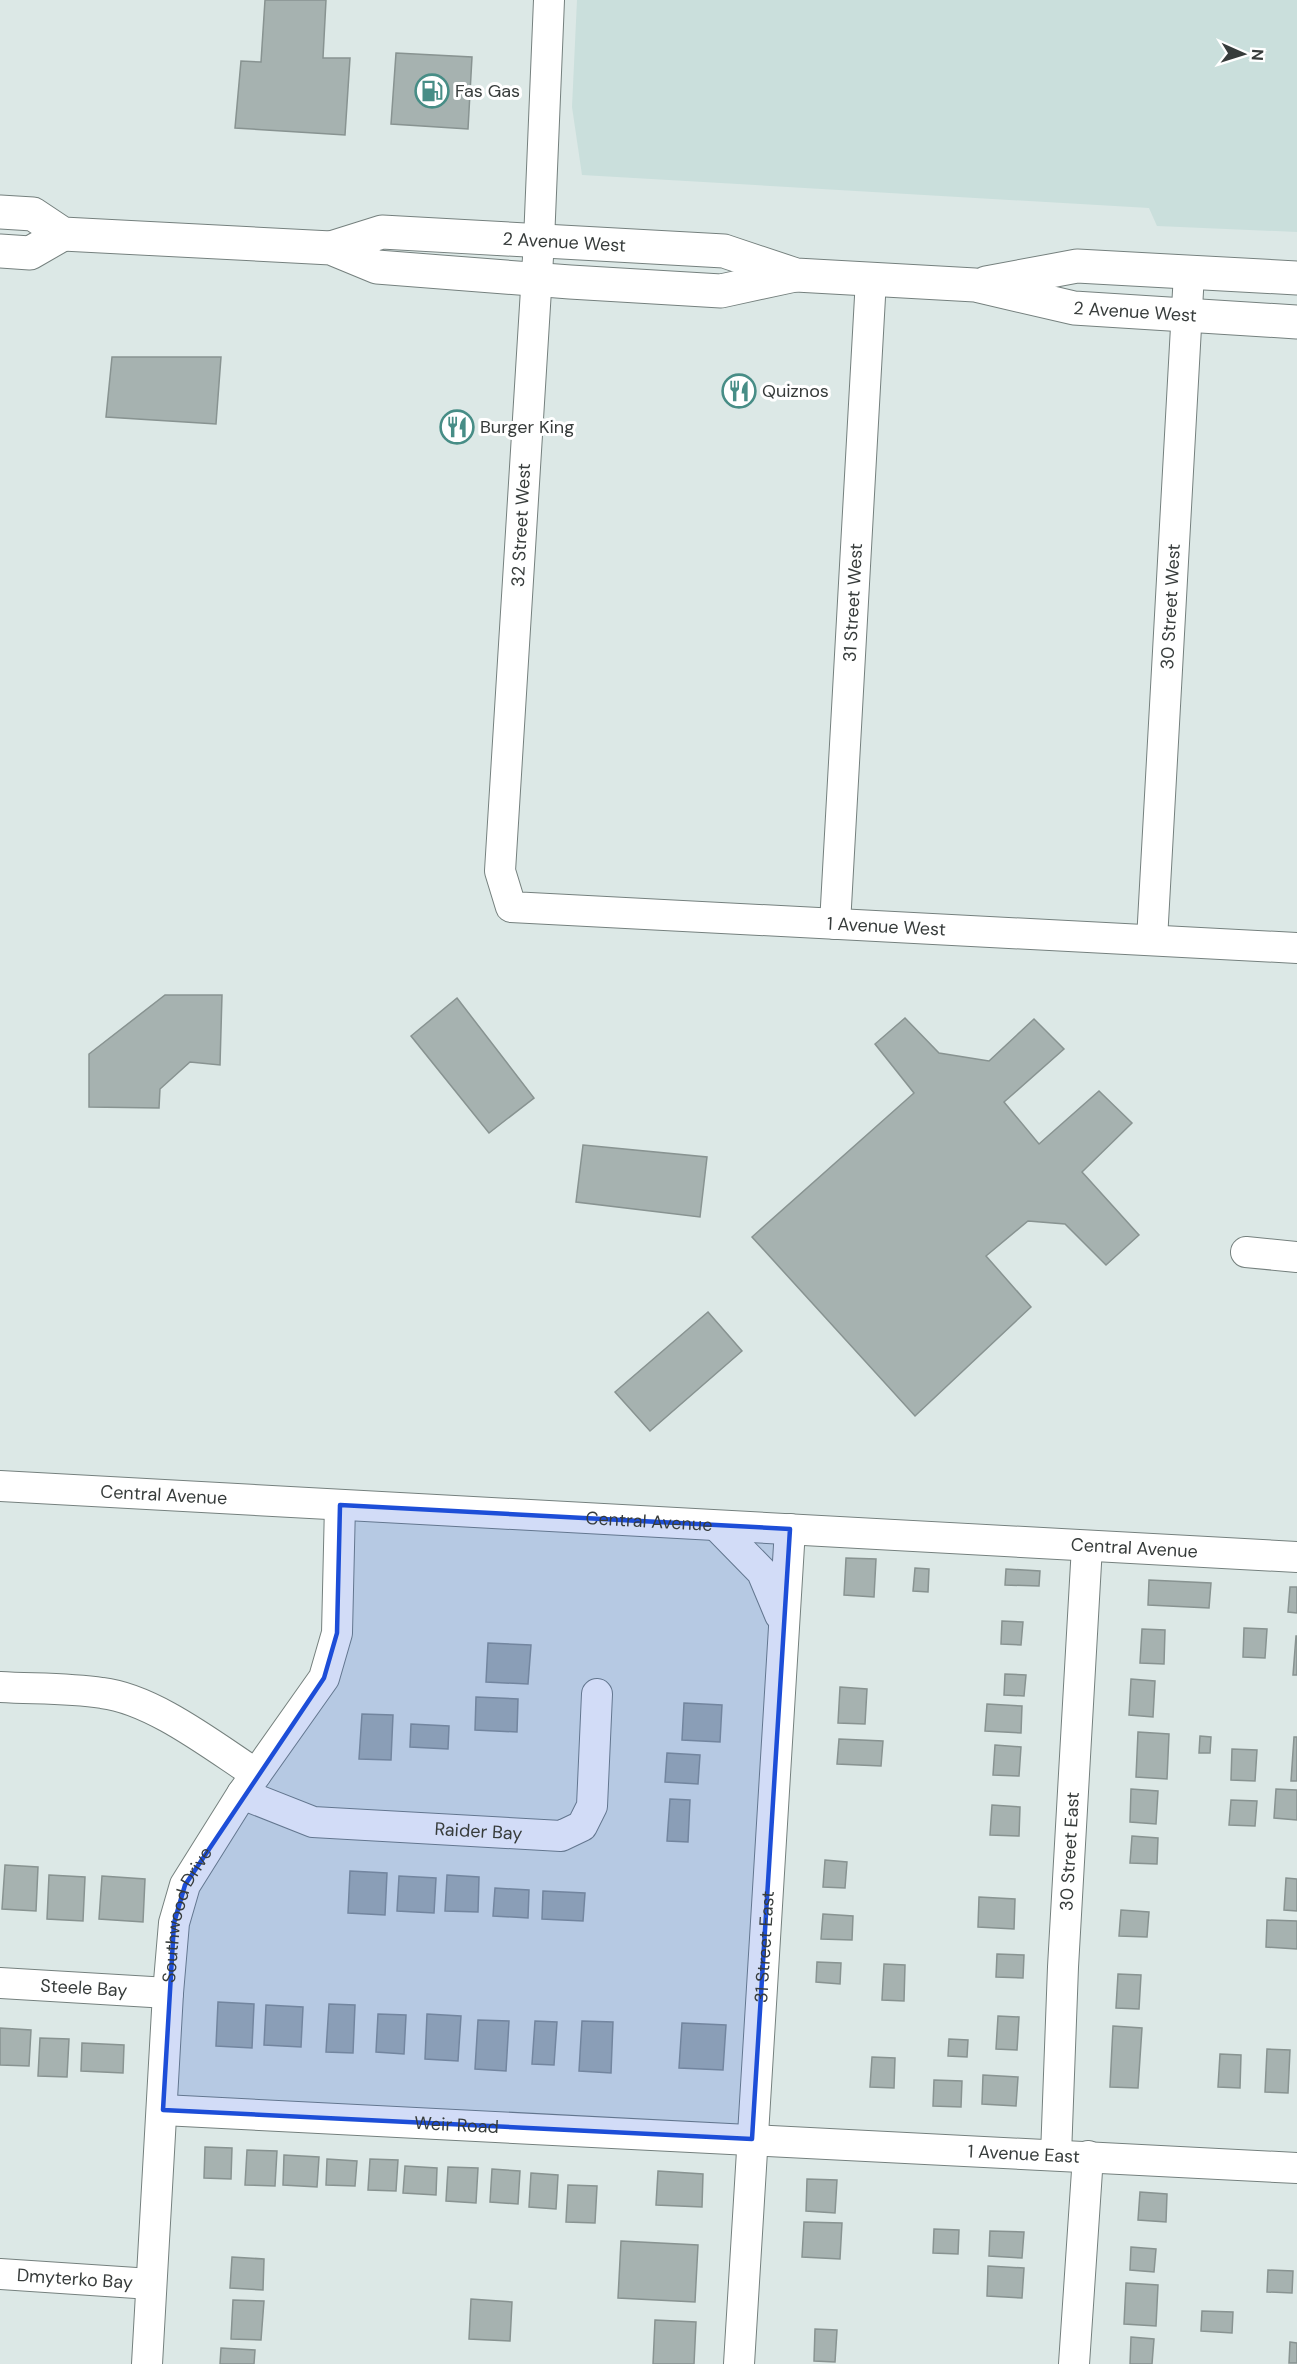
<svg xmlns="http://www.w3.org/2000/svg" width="1297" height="2364" viewBox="0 0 1297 2364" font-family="'DM Sans',sans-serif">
  <rect width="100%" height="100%" fill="#dce8e6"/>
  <!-- built -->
  <polygon fill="#cadfdc" points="577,0 1297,0 1297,232 1157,226 1149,208 582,175 572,107"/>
  <!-- building -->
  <g fill="#a6b2b0" stroke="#889391" stroke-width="1.5">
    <polygon points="265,0 326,0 323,58 350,58 345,135 235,128 241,61 261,62"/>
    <polygon points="396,53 472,57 468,129 391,124"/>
    <polygon points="112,357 221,357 216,424 106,417"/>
    <polygon points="165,995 222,995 220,1065 190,1062 160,1089 159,1108 89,1107 89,1054"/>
    <polygon points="457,998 534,1098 489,1133 411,1036"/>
    <polygon points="905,1018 939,1053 989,1061 1034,1019 1064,1049 1004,1102 1039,1144 1099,1091 1132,1123 1082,1172 1139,1235 1106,1265 1065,1224 1028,1221 986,1256 1031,1307 915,1416 752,1237 914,1093 875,1044"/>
    <polygon points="583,1145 707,1157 700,1217 576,1202"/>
    <polygon points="708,1312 742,1351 650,1431 615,1392"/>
    <polygon points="846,1558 876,1559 874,1597 844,1595"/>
    <polygon points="915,1568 929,1569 928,1592 913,1591"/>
    <polygon points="1006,1569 1040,1571 1039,1586 1005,1585"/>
    <polygon points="1149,1580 1211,1583 1209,1608 1148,1605"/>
    <polygon points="1290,1587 1297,1587 1297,1613 1288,1612"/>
    <polygon points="1002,1621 1023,1622 1021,1645 1001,1644"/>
    <polygon points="1244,1628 1267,1629 1265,1658 1243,1657"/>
    <polygon points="1142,1629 1165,1630 1164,1664 1140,1663"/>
    <polygon points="1296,1636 1297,1636 1297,1675 1293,1675"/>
    <polygon points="488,1643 531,1645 528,1684 486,1682"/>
    <polygon points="1005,1674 1026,1675 1024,1696 1004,1695"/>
    <polygon points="1131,1679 1155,1681 1153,1717 1129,1715"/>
    <polygon points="840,1687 867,1689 865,1724 838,1723"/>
    <polygon points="476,1697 518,1699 517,1732 475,1730"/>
    <polygon points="684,1703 722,1705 720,1742 682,1740"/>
    <polygon points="987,1704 1022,1706 1021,1733 985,1731"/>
    <polygon points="362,1714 393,1715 391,1760 359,1759"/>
    <polygon points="411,1724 449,1726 448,1749 410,1747"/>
    <polygon points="1138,1732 1169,1734 1167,1779 1136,1777"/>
    <polygon points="1200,1736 1211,1737 1210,1753 1199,1753"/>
    <polygon points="1294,1737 1297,1737 1297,1781 1291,1781"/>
    <polygon points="839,1739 883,1741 881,1766 837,1764"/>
    <polygon points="995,1745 1021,1747 1019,1776 993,1775"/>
    <polygon points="1232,1749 1257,1750 1255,1781 1231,1780"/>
    <polygon points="667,1753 700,1755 698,1784 665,1782"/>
    <polygon points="1131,1789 1158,1791 1156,1824 1130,1822"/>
    <polygon points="1276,1789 1297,1790 1297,1820 1274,1818"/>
    <polygon points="670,1799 690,1800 688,1842 667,1841"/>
    <polygon points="1231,1800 1257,1801 1255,1826 1229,1825"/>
    <polygon points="992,1805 1020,1807 1019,1836 990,1835"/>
    <polygon points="1132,1836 1158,1838 1157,1864 1130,1863"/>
    <polygon points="825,1860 847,1862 845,1888 823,1887"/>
    <polygon points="5,1865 38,1867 36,1911 2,1909"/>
    <polygon points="350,1871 387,1873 385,1915 348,1913"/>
    <polygon points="49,1875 85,1877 83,1921 47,1919"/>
    <polygon points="447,1875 479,1877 478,1912 445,1911"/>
    <polygon points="102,1876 145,1879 143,1922 99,1919"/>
    <polygon points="399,1876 436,1878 434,1913 397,1911"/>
    <polygon points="1286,1878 1297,1879 1297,1911 1284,1910"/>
    <polygon points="495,1888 529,1890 528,1918 493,1916"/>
    <polygon points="543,1891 585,1893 583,1921 542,1919"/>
    <polygon points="979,1897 1015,1899 1014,1929 978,1927"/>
    <polygon points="1121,1910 1149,1912 1147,1937 1119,1936"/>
    <polygon points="823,1914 853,1916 852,1940 821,1939"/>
    <polygon points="1267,1920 1297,1921 1297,1949 1266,1947"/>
    <polygon points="997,1954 1024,1955 1023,1978 996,1977"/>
    <polygon points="817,1962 841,1963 840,1984 816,1982"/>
    <polygon points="884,1964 905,1965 904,2001 882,2000"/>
    <polygon points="1118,1974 1141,1975 1139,2009 1116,2008"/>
    <polygon points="218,2002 254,2004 252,2048 216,2046"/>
    <polygon points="329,2004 355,2005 353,2053 326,2052"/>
    <polygon points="266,2005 303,2007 301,2047 264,2045"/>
    <polygon points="378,2014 406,2015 404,2054 376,2052"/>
    <polygon points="427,2014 461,2016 458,2061 425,2059"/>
    <polygon points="998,2016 1019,2017 1017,2050 996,2049"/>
    <polygon points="478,2020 509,2021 506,2071 475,2069"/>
    <polygon points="535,2021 557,2022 554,2065 532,2064"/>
    <polygon points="582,2021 613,2022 611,2073 579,2071"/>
    <polygon points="682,2023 726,2025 723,2070 679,2068"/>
    <polygon points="1113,2026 1142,2028 1138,2088 1110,2087"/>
    <polygon points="0,2028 31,2030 29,2066 0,2065"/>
    <polygon points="40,2038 69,2039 67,2077 38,2076"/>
    <polygon points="949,2039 968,2040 967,2057 948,2056"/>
    <polygon points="82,2043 124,2045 123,2073 81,2071"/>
    <polygon points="1267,2049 1290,2050 1288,2093 1265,2092"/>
    <polygon points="1220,2054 1241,2055 1240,2088 1218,2087"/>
    <polygon points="872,2057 895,2058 894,2088 870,2087"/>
    <polygon points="983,2075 1018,2077 1016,2106 982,2104"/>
    <polygon points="934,2080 962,2081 961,2107 933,2106"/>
    <polygon points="205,2147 232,2148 231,2179 204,2178"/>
    <polygon points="247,2150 277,2151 275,2186 245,2185"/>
    <polygon points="284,2155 319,2157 317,2187 283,2185"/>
    <polygon points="327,2159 357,2161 355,2186 326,2185"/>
    <polygon points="370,2159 398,2160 396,2191 368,2190"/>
    <polygon points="405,2166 437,2168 436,2195 403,2193"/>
    <polygon points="448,2167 478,2168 476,2203 446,2201"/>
    <polygon points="492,2169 520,2171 518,2204 490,2202"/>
    <polygon points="658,2171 703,2174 702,2207 656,2205"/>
    <polygon points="531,2173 558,2175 556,2209 529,2207"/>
    <polygon points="807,2179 837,2180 835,2213 806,2211"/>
    <polygon points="568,2185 597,2186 595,2223 566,2222"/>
    <polygon points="1140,2192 1167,2194 1166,2222 1138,2220"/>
    <polygon points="804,2222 842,2223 840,2259 802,2257"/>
    <polygon points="934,2229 959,2230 958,2254 933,2253"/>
    <polygon points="990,2231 1024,2232 1022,2258 989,2256"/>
    <polygon points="621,2241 698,2245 695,2302 618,2298"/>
    <polygon points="1131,2247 1156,2249 1154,2272 1130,2270"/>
    <polygon points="232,2257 264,2259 263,2290 230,2288"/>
    <polygon points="988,2266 1024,2268 1022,2298 987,2296"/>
    <polygon points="1268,2270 1293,2271 1292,2293 1267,2292"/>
    <polygon points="1126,2283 1158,2285 1156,2326 1124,2324"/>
    <polygon points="471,2299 512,2302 510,2341 469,2339"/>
    <polygon points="233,2300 264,2301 261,2340 231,2339"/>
    <polygon points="1202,2311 1233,2312 1232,2333 1201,2331"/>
    <polygon points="655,2320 696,2322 694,2364 653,2364"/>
    <polygon points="815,2329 837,2330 835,2362 814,2361"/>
    <polygon points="1131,2337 1154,2339 1152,2364 1130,2364"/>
    <polygon points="1290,2342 1297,2343 1297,2363 1289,2363"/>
    <polygon points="221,2348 255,2350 254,2364 220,2364"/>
  </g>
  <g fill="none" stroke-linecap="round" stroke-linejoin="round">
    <defs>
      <g id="minor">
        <path id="s1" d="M 549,0 L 539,241 L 500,871 L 511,907 L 1297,948"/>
        <path id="s2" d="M 835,924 L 871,279"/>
        <path id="s3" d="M 1152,940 L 1189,273"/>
        <polyline points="1246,1252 1297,1257"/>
        <path id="s4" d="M 0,1486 L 1297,1557"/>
        <polyline points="717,1526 762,1572 780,1615"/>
        <path d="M 0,1687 C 33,1689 68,1688 102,1693 C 153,1699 213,1746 256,1774"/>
        <path id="s5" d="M 242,1794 L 313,1822 L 561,1836 L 582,1826 L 592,1806 L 597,1694"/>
        <path id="s6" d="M 0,1983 L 168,1993"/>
        <path id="s7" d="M 163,2110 L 1297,2168"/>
        <path id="s8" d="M 1056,2155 L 1063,1967 L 1087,1546"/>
        <path id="s9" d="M 0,2274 L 151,2284"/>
        <path id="s10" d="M 147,2364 L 168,1993 L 174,1923 L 185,1885 L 242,1794 L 324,1678 L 337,1633 L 340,1505"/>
        <path id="s11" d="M 739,2364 L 790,1529"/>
        <polyline points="1074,2364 1088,2156"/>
      </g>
      <g id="highway">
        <polyline points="0,212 33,214 63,234 331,248 377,267 570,282 721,291 795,275"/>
        <path id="s12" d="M 331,248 L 382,232 L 724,251 L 796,275 L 975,285 L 1074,308 L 1297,322"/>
        <polyline points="0,251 30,253 63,234"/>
        <polyline points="986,283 1077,266 1297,278"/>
      </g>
    </defs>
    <!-- minor casing -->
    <use href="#minor" stroke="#75807e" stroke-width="32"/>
    <!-- highway casing -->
    <use href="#highway" stroke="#75807e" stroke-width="35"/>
    <!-- minor -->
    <use href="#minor" stroke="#fff" stroke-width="30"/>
    <!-- highway -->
    <use href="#highway" stroke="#fff" stroke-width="33"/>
  </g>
  <!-- marked area -->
  <path fill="#1d4ed8" fill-opacity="0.2" stroke="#1d4ed8" stroke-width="4.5" stroke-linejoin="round" d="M 340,1505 L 790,1529 L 752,2139 L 163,2110 L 174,1923 L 185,1885 L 324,1678 L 337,1633 Z"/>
  <!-- icons -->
  <defs>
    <symbol id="fuel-ring" viewBox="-11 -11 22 22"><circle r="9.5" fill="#fff" stroke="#478d86" stroke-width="1.5"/><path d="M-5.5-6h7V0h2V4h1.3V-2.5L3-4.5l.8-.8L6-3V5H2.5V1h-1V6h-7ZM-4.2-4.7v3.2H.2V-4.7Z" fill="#478d86"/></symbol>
    <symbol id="restaurant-ring" viewBox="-11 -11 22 22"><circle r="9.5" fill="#fff" stroke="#478d86" stroke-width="1.5"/><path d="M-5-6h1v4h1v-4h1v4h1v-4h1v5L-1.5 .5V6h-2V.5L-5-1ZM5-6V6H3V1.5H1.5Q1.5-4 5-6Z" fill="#478d86"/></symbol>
  </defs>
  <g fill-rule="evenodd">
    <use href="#fuel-ring" x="413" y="72" width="38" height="38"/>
    <use href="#restaurant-ring" x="720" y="372" width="38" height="38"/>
    <use href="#restaurant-ring" x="438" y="408" width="38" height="38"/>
  </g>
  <g text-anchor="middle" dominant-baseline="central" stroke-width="6" stroke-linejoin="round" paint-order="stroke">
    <!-- poi labels -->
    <g font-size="18" fill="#373c3b" stroke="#fff" text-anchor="start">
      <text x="455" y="91">Fas Gas</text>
      <text x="762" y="391">Quiznos</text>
      <text x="480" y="427">Burger King</text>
    </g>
    <!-- street labels -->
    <g font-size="18" fill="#373c3b" stroke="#fff">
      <text stroke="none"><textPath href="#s12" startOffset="236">2 Avenue West</textPath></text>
      <text stroke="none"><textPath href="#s12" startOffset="814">2 Avenue West</textPath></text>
      <text transform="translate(521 525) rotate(-87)">32 Street West</text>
      <text stroke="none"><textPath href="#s2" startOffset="322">31 Street West</textPath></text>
      <text stroke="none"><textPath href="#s3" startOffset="334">30 Street West</textPath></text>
      <text stroke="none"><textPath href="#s1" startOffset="1286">1 Avenue West</textPath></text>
      <text stroke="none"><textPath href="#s4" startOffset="164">Central Avenue</textPath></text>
      <text stroke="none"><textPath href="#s4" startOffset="650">Central Avenue</textPath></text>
      <text stroke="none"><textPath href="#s4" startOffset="1136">Central Avenue</textPath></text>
      <text stroke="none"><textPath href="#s5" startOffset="242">Raider Bay</textPath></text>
      <text stroke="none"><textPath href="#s8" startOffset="304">30 Street East</textPath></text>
      <text stroke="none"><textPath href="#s10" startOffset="453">Southwood Drive</textPath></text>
      <text stroke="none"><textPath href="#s11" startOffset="418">31 Street East</textPath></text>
      <text stroke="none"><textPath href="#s6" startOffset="84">Steele Bay</textPath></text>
      <text stroke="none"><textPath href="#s7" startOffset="294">Weir Road</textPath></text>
      <text stroke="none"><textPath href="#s7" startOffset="862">1 Avenue East</textPath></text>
      <text stroke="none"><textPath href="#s9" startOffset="75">Dmyterko Bay</textPath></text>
    </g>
  </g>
  <!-- north arrow -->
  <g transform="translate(1243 54) rotate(93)" stroke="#ffffff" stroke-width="4.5" paint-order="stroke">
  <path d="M0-4.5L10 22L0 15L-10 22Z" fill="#373c3b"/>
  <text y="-9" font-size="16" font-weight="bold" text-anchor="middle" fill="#373c3b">N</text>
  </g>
</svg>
